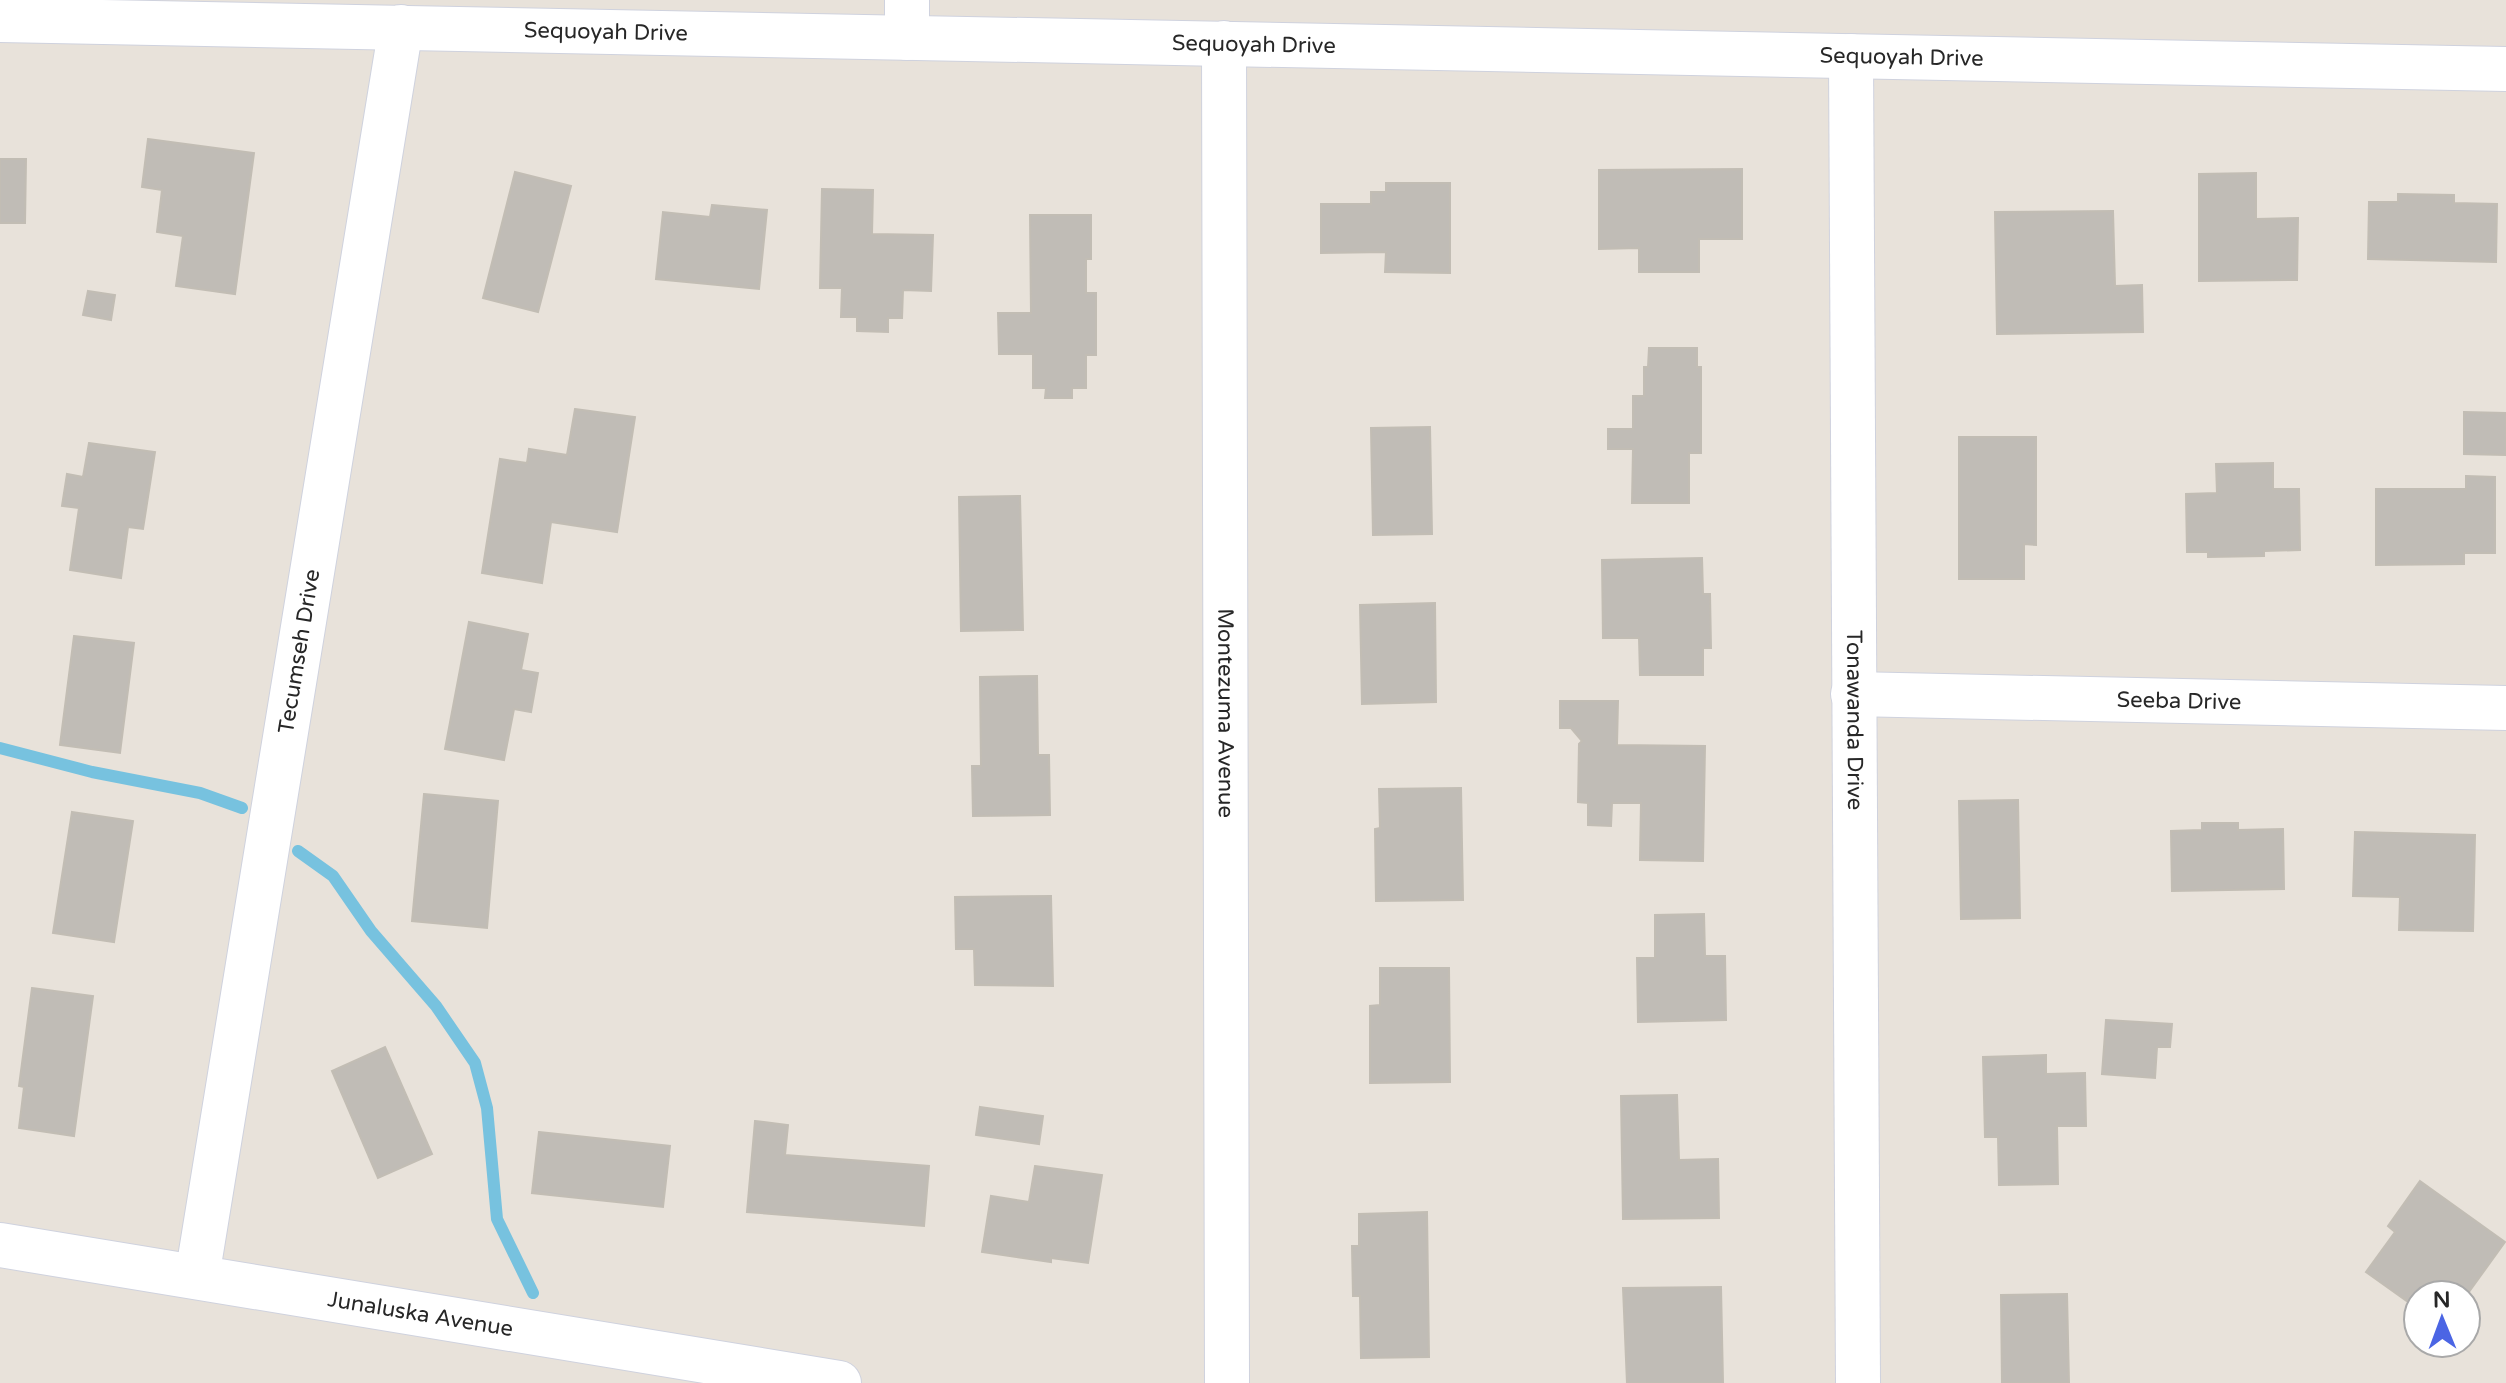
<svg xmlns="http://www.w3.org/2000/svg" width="2506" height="1383" viewBox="0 0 2506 1383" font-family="'Varela Round',sans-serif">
  <rect width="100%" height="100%" fill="#e8e2da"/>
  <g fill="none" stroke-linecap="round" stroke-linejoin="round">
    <!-- stream -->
    <g stroke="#77c2df" stroke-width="12">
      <polyline points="0,748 92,772 200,793 242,808"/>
      <polyline points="298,851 333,876 371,931 436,1006 475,1063 487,1108 497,1219 533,1293"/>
    </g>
  </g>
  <!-- building -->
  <g fill="#c0bcb6" stroke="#c2bdb4" stroke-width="2">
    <polygon points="148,139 254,153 235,294 176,286 183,236 157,232 162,190 142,187"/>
    <polygon points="0,159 26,159 25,223 0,223"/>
    <polygon points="1742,169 1742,239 1699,239 1699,272 1639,272 1639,248 1599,249 1599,170"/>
    <polygon points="515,172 571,186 538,312 483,298"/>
    <polygon points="2256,173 2256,219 2298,218 2297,280 2199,281 2199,174"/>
    <polygon points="1386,183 1450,183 1450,273 1385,272 1386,252 1321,253 1321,204 1371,204 1371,192 1386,192"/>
    <polygon points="822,189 873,190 872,234 933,235 931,291 903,290 902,318 888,318 888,332 857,331 857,317 841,317 842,288 820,288"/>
    <polygon points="2398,194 2454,195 2454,203 2497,204 2496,262 2368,259 2369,202 2398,202"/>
    <polygon points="712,205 767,210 759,289 656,279 663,212 710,217"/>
    <polygon points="2113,211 2115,286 2142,285 2143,332 1997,334 1995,212"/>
    <polygon points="1030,215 1091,215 1091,259 1086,259 1086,293 1096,293 1096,355 1086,355 1086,388 1072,388 1072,398 1045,398 1046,388 1033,388 1033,354 999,354 998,313 1031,313"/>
    <polygon points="88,291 115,295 111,320 83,315"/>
    <polygon points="1649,348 1697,348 1697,367 1701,367 1701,453 1689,453 1689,503 1632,503 1633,449 1608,449 1608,429 1633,429 1633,396 1644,396 1644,367 1648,367"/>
    <polygon points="575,409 635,417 617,532 551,522 542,583 482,573 500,459 527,463 529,449 567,455"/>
    <polygon points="2464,412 2506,413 2506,455 2464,454"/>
    <polygon points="1430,427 1432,534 1373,535 1371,428"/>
    <polygon points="1959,437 2036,437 2036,545 2024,544 2024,579 1959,579"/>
    <polygon points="89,443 155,452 143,529 128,527 121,578 70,570 79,508 62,506 67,474 83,477"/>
    <polygon points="2273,463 2273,489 2299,489 2300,550 2264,551 2264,556 2208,557 2208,552 2187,552 2186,494 2217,493 2216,464"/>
    <polygon points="2466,476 2495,477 2495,553 2464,553 2464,564 2376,565 2376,489 2466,489"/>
    <polygon points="1020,496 1023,630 961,631 959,497"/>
    <polygon points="1702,558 1703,594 1710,594 1711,648 1703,648 1703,675 1640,675 1639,638 1603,638 1602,560"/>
    <polygon points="1435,603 1436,702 1362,704 1360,605"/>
    <polygon points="469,622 528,634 521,670 538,673 531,712 514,709 504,760 445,749"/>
    <polygon points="74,636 134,643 120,753 60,745"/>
    <polygon points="1037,676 1038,755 1049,755 1050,815 973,816 972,766 981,766 980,677"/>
    <polygon points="1560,701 1618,701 1617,745 1705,746 1703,861 1640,860 1641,803 1612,803 1611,826 1588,825 1588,803 1578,802 1579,744 1582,741 1571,728 1560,728"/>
    <polygon points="1461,788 1463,900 1376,901 1375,829 1380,828 1379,789"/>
    <polygon points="424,794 498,801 487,928 412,921"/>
    <polygon points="2018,800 2020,918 1961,919 1959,801"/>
    <polygon points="72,812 133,821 114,942 53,933"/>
    <polygon points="2202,823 2238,823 2238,830 2283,829 2284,889 2172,891 2171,831 2202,830"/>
    <polygon points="2355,832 2475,835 2473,931 2399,930 2400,897 2353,896"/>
    <polygon points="1051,896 1053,986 975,985 974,949 956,949 955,897"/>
    <polygon points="1704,914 1705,956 1725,956 1726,1020 1638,1022 1637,958 1655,958 1655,915"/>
    <polygon points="1380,968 1449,968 1450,1082 1370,1083 1370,1006 1380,1005"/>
    <polygon points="32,988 93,996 74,1136 19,1128 24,1087 19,1086"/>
    <polygon points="2106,1020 2172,1024 2170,1047 2157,1047 2155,1078 2102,1074"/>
    <polygon points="385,1047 432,1154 378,1178 332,1071"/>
    <polygon points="2046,1055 2046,1074 2085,1073 2086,1126 2057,1126 2058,1184 1999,1185 1998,1137 1985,1137 1983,1057"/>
    <polygon points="1677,1095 1679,1160 1718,1159 1719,1218 1623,1219 1621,1096"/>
    <polygon points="980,1107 1043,1116 1039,1144 976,1135"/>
    <polygon points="755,1121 788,1125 785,1155 929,1166 924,1226 747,1212"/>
    <polygon points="539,1132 670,1146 663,1207 532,1193"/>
    <polygon points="1035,1166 1102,1175 1088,1263 1051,1258 1051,1262 982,1252 991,1196 1029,1202"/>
    <polygon points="2420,1181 2505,1242 2466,1296 2418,1295 2418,1309 2366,1272 2395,1232 2388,1226"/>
    <polygon points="1427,1212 1429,1357 1361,1358 1360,1296 1353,1296 1352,1246 1359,1246 1359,1214"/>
    <polygon points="1721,1287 1723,1383 1627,1383 1623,1288"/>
    <polygon points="2067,1294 2069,1383 2002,1383 2001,1295"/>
  </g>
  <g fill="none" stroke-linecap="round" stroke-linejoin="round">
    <defs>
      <g id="minor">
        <path id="s1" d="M 0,20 L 2506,69"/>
        <polyline points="907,38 907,0"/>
        <path id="s2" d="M 1224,43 L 1227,1383"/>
        <path id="s3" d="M 1851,56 L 1858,1383"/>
        <path id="s4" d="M 1853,694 L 2506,708"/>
        <path id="s5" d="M 0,1245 L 839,1383"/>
        <path id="s6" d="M 197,1277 L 401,27"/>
      </g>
    </defs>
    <!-- minor casing -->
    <use href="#minor" stroke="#cfd2de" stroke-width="46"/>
    <!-- minor -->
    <use href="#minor" stroke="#fff" stroke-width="44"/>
  </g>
  <g text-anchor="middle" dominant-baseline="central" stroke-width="6" stroke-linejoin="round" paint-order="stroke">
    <!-- street labels -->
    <g font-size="22" fill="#272727" stroke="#fff">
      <text stroke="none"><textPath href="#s1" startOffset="606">Sequoyah Drive</textPath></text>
      <text stroke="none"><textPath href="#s1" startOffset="1254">Sequoyah Drive</textPath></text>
      <text stroke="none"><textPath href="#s1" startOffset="1902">Sequoyah Drive</textPath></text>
      <text stroke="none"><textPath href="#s6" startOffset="634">Tecumseh Drive</textPath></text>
      <text stroke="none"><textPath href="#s4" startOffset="326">Seeba Drive</textPath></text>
      <text stroke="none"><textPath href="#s2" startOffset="670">Montezuma Avenue</textPath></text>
      <text stroke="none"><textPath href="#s3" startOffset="664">Tonawanda Drive</textPath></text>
      <text stroke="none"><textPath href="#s5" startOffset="426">Junaluska Avenue</textPath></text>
    </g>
  </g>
  <!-- north arrow -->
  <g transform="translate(2442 1319) rotate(359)"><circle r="38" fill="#ffffff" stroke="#a9a9a9" stroke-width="2"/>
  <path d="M0-6L14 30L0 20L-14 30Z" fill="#4b65e4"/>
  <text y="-12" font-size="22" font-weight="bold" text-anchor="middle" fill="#272727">N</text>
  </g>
</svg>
